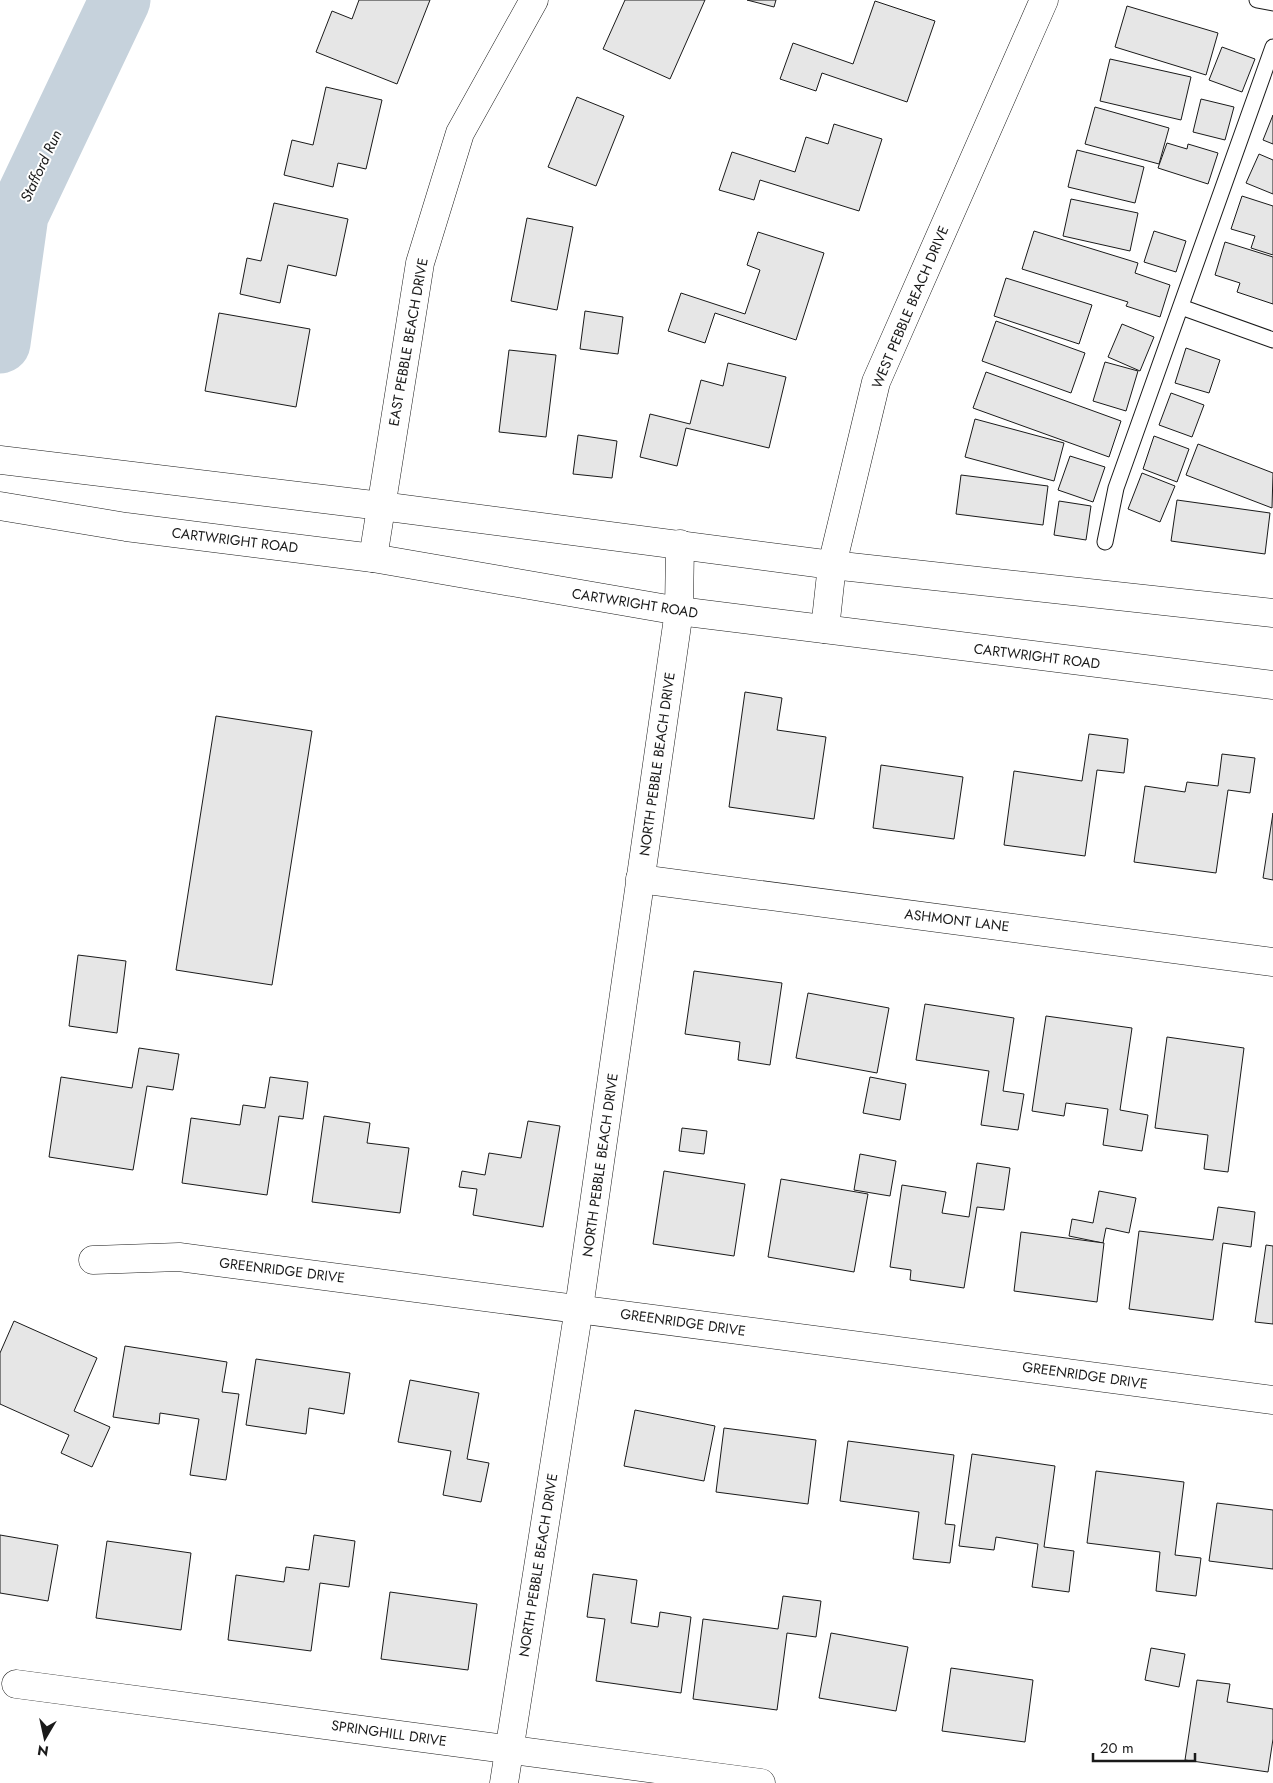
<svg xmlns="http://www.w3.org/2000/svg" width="1273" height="1783" viewBox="0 0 1273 1783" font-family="Jost,sans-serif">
  <rect width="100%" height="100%" fill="#fff"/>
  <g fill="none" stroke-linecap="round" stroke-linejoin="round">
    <!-- river -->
    <polyline stroke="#c6d2dc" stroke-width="61" points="0,343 18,215 120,0"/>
  </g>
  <!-- building -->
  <g fill="#e6e6e6" stroke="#1a1a1a">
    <polygon points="359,0 430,0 397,84 316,52 332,11 352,19"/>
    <polygon points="625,0 705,0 670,79 603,49"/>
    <polygon points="747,0 776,0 774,7"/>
    <polygon points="875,1 935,21 907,102 822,73 816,91 780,79 793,43 853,64"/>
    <polygon points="1127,6 1218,33 1206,75 1115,47"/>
    <polygon points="1222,47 1255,59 1242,92 1209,80"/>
    <polygon points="1110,59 1191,77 1181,120 1100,101"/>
    <polygon points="326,87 382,100 366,169 338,163 333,187 284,175 292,140 313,145"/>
    <polygon points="577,97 624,116 596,186 548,167"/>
    <polygon points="1201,99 1234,107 1225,140 1193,132"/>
    <polygon points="1095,107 1169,128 1159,164 1085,144"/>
    <polygon points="1273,115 1273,144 1263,140"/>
    <polygon points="834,124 882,139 859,211 760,180 754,200 719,190 732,152 795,172 806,137 828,144"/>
    <polygon points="1167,143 1187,149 1188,144 1218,153 1208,184 1158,168"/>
    <polygon points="1077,150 1144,167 1135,203 1068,187"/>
    <polygon points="1259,154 1273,160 1273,194 1246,183"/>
    <polygon points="1242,196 1273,206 1273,255 1251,248 1255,236 1231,229"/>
    <polygon points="1071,199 1138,213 1130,251 1063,236"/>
    <polygon points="274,203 348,219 336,276 288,265 280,303 240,294 247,258 261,261"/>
    <polygon points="527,218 573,227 557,310 511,301"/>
    <polygon points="1034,231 1138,263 1135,273 1170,285 1160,317 1126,306 1128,302 1022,269"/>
    <polygon points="1154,231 1186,241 1176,272 1144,262"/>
    <polygon points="758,232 824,253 796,340 715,313 705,343 668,331 681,293 745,314 760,270 747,265"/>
    <polygon points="1225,242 1273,257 1273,304 1237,292 1240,283 1215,275"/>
    <polygon points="1006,278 1092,305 1079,344 994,316"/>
    <polygon points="585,311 623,317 618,354 580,349"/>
    <polygon points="219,313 310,329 296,407 205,391"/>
    <polygon points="996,321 1085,353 1071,393 982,361"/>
    <polygon points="1122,324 1154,337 1140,371 1108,357"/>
    <polygon points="1186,348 1220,360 1209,393 1175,383"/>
    <polygon points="509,350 556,355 546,437 499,432"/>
    <polygon points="1105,362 1138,371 1126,411 1093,401"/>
    <polygon points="728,363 786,377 769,448 686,428 677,466 640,457 650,414 690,424 701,380 723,386"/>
    <polygon points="986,372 1121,421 1109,457 973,408"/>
    <polygon points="1171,393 1204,405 1192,437 1159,425"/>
    <polygon points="975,419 1064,443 1054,481 965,457"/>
    <polygon points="578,435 617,441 612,478 573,474"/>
    <polygon points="1154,436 1189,449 1177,482 1143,469"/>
    <polygon points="1198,444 1273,473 1272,508 1186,475"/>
    <polygon points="1070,456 1105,467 1093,502 1058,490"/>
    <polygon points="1142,473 1175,486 1160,522 1128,509"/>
    <polygon points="961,475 1048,486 1043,525 956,514"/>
    <polygon points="1177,500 1270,513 1265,554 1171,541"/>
    <polygon points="1059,501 1091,506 1086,540 1054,535"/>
    <polygon points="745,692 782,698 777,730 826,737 814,819 729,807"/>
    <polygon points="216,716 312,731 272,985 176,970"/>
    <polygon points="1089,734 1128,739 1124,773 1097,770 1085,856 1004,845 1014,771 1082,781"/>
    <polygon points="1222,754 1255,758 1250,793 1228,790 1216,873 1134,862 1145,786 1185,792 1187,782 1218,786"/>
    <polygon points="881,765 963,777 954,839 873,828"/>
    <polygon points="1273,813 1273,880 1263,878"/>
    <polygon points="78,955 126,961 117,1033 69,1026"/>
    <polygon points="694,971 782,983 770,1065 738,1060 740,1042 685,1034"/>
    <polygon points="808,993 889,1008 877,1073 796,1058"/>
    <polygon points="925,1004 1014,1018 1003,1091 1024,1094 1018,1130 981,1125 989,1071 916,1060"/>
    <polygon points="1046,1016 1132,1028 1120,1110 1148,1115 1142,1151 1103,1145 1108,1109 1066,1103 1064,1116 1032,1111"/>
    <polygon points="1167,1037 1244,1048 1228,1172 1204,1169 1208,1135 1155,1128"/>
    <polygon points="139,1048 179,1054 173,1090 147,1086 133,1170 49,1157 61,1077 132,1088"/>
    <polygon points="270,1077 308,1082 303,1119 279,1116 267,1195 182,1183 191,1118 240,1125 243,1105 265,1108"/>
    <polygon points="870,1077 906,1084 900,1120 863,1113"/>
    <polygon points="324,1116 370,1123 367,1143 409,1148 400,1213 312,1202"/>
    <polygon points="528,1121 560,1126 543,1227 473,1215 477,1189 459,1187 462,1171 485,1175 489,1153 521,1158"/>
    <polygon points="682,1128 707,1131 704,1154 679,1151"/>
    <polygon points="860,1154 896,1161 890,1196 854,1190"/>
    <polygon points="977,1163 1010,1168 1004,1210 977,1207 964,1288 910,1280 911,1270 890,1267 902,1185 946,1192 942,1213 969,1217"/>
    <polygon points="664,1171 745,1184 734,1256 653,1244"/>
    <polygon points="781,1179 868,1194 854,1272 768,1257"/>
    <polygon points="1099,1191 1136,1198 1129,1233 1106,1228 1103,1243 1069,1236 1072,1219 1093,1223"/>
    <polygon points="1218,1207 1255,1212 1251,1247 1223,1243 1213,1320 1129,1309 1139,1231 1213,1240"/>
    <polygon points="1021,1232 1104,1243 1097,1302 1014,1291"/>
    <polygon points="1266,1245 1273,1246 1273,1324 1255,1322"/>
    <polygon points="14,1321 97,1358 74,1411 110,1427 92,1467 61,1453 69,1435 0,1404 0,1353"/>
    <polygon points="125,1346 227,1362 222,1392 239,1394 226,1480 190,1475 199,1419 160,1413 159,1424 113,1417"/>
    <polygon points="256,1359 350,1373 344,1414 309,1408 306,1434 246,1425"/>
    <polygon points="410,1380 479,1393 467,1459 489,1463 481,1502 443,1495 451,1451 398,1442"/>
    <polygon points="635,1410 715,1426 704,1481 624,1466"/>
    <polygon points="724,1428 816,1440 808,1504 716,1492"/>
    <polygon points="848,1441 954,1455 945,1524 955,1525 950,1563 913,1559 919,1512 840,1501"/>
    <polygon points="972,1454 1055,1466 1044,1547 1074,1551 1069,1592 1032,1587 1038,1544 996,1537 994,1550 959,1546"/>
    <polygon points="1096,1471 1184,1482 1175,1555 1201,1558 1196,1596 1156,1591 1160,1552 1087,1543"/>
    <polygon points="1217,1503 1273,1510 1273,1569 1209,1561"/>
    <polygon points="0,1535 58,1545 48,1601 0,1593"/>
    <polygon points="314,1535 355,1541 349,1587 320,1583 311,1651 228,1640 236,1575 284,1582 286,1567 309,1570"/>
    <polygon points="107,1541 191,1553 181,1630 96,1618"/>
    <polygon points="593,1574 637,1580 631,1623 658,1627 660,1612 691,1617 681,1693 596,1681 605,1619 587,1617"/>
    <polygon points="390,1592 477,1604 468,1670 381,1659"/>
    <polygon points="783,1596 821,1601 816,1637 787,1633 777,1710 693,1699 703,1619 778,1629"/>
    <polygon points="831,1633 908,1647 896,1711 819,1698"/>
    <polygon points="1151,1648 1185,1654 1179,1687 1145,1680"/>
    <polygon points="951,1668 1033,1680 1025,1742 942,1731"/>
    <polygon points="1197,1680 1230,1684 1227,1702 1273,1709 1273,1739 1268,1772 1185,1760"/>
  </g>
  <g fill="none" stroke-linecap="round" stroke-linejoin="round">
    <defs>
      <g id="lane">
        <polyline points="1257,0 1273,3"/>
        <polyline points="1181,307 1273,340"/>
        <polyline points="1105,542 1116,488 1273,47"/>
      </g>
      <g id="street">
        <polyline points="373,558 420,263 460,133 534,0"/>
        <polyline points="825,629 832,565 876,382 1044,0"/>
        <polyline points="640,879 1273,962"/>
        <polyline points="93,1260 179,1257 1273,1400"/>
        <polyline points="16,1684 761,1783"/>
        <polyline points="504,1783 579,1308 679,611 680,544"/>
      </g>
      <g id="primary">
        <polyline points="0,460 381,506 832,565 1273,613"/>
        <polyline points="0,506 126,527 373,558 679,611 1273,685"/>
      </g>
    </defs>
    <!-- lane casing -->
    <use href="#lane" stroke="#1a1a1a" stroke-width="17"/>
    <!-- street casing -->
    <use href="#street" stroke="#1a1a1a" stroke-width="29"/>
    <!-- primary casing -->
    <use href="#primary" stroke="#1a1a1a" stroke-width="29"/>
    <!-- lane -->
    <use href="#lane" stroke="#fff" stroke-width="15"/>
    <!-- street -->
    <use href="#street" stroke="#fff" stroke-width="28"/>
    <!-- primary -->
    <use href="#primary" stroke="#fff" stroke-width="28"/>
  </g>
  <g text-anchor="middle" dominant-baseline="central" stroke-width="4" stroke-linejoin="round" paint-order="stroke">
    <!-- street labels -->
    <g font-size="14" fill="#1a1a1a" stroke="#fff">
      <text transform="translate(910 307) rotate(-67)">WEST PEBBLE BEACH DRIVE</text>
      <text transform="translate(408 342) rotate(-80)">EAST PEBBLE BEACH DRIVE</text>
      <text transform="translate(235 540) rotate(7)">CARTWRIGHT ROAD</text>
      <text transform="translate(635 603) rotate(9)">CARTWRIGHT ROAD</text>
      <text transform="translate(1037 656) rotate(7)">CARTWRIGHT ROAD</text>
      <text transform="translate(657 764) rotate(-82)">NORTH PEBBLE BEACH DRIVE</text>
      <text transform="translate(957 920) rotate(7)">ASHMONT LANE</text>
      <text transform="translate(600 1165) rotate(-82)">NORTH PEBBLE BEACH DRIVE</text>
      <text transform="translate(282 1270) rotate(7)">GREENRIDGE DRIVE</text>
      <text transform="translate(683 1322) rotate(8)">GREENRIDGE DRIVE</text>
      <text transform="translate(1085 1375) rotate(8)">GREENRIDGE DRIVE</text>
      <text transform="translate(538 1565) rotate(-81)">NORTH PEBBLE BEACH DRIVE</text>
      <text transform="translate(389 1733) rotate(8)">SPRINGHILL DRIVE</text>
    </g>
    <!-- water labels -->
    <g font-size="15" font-style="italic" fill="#1a1a1a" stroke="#fff">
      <text transform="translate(41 166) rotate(-65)">Stafford Run</text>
    </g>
  </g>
  <!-- north arrow -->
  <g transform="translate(45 1738) rotate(189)" stroke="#ffffff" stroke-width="4" paint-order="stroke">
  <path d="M0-4L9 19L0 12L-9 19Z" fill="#1a1a1a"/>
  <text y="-8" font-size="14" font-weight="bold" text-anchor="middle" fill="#1a1a1a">N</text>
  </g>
  <!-- scale -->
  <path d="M1093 1753v8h102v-8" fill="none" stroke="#1a1a1a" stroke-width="2.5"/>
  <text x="1100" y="1753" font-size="15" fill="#1a1a1a" stroke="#ffffff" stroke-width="4" paint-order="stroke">20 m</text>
</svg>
